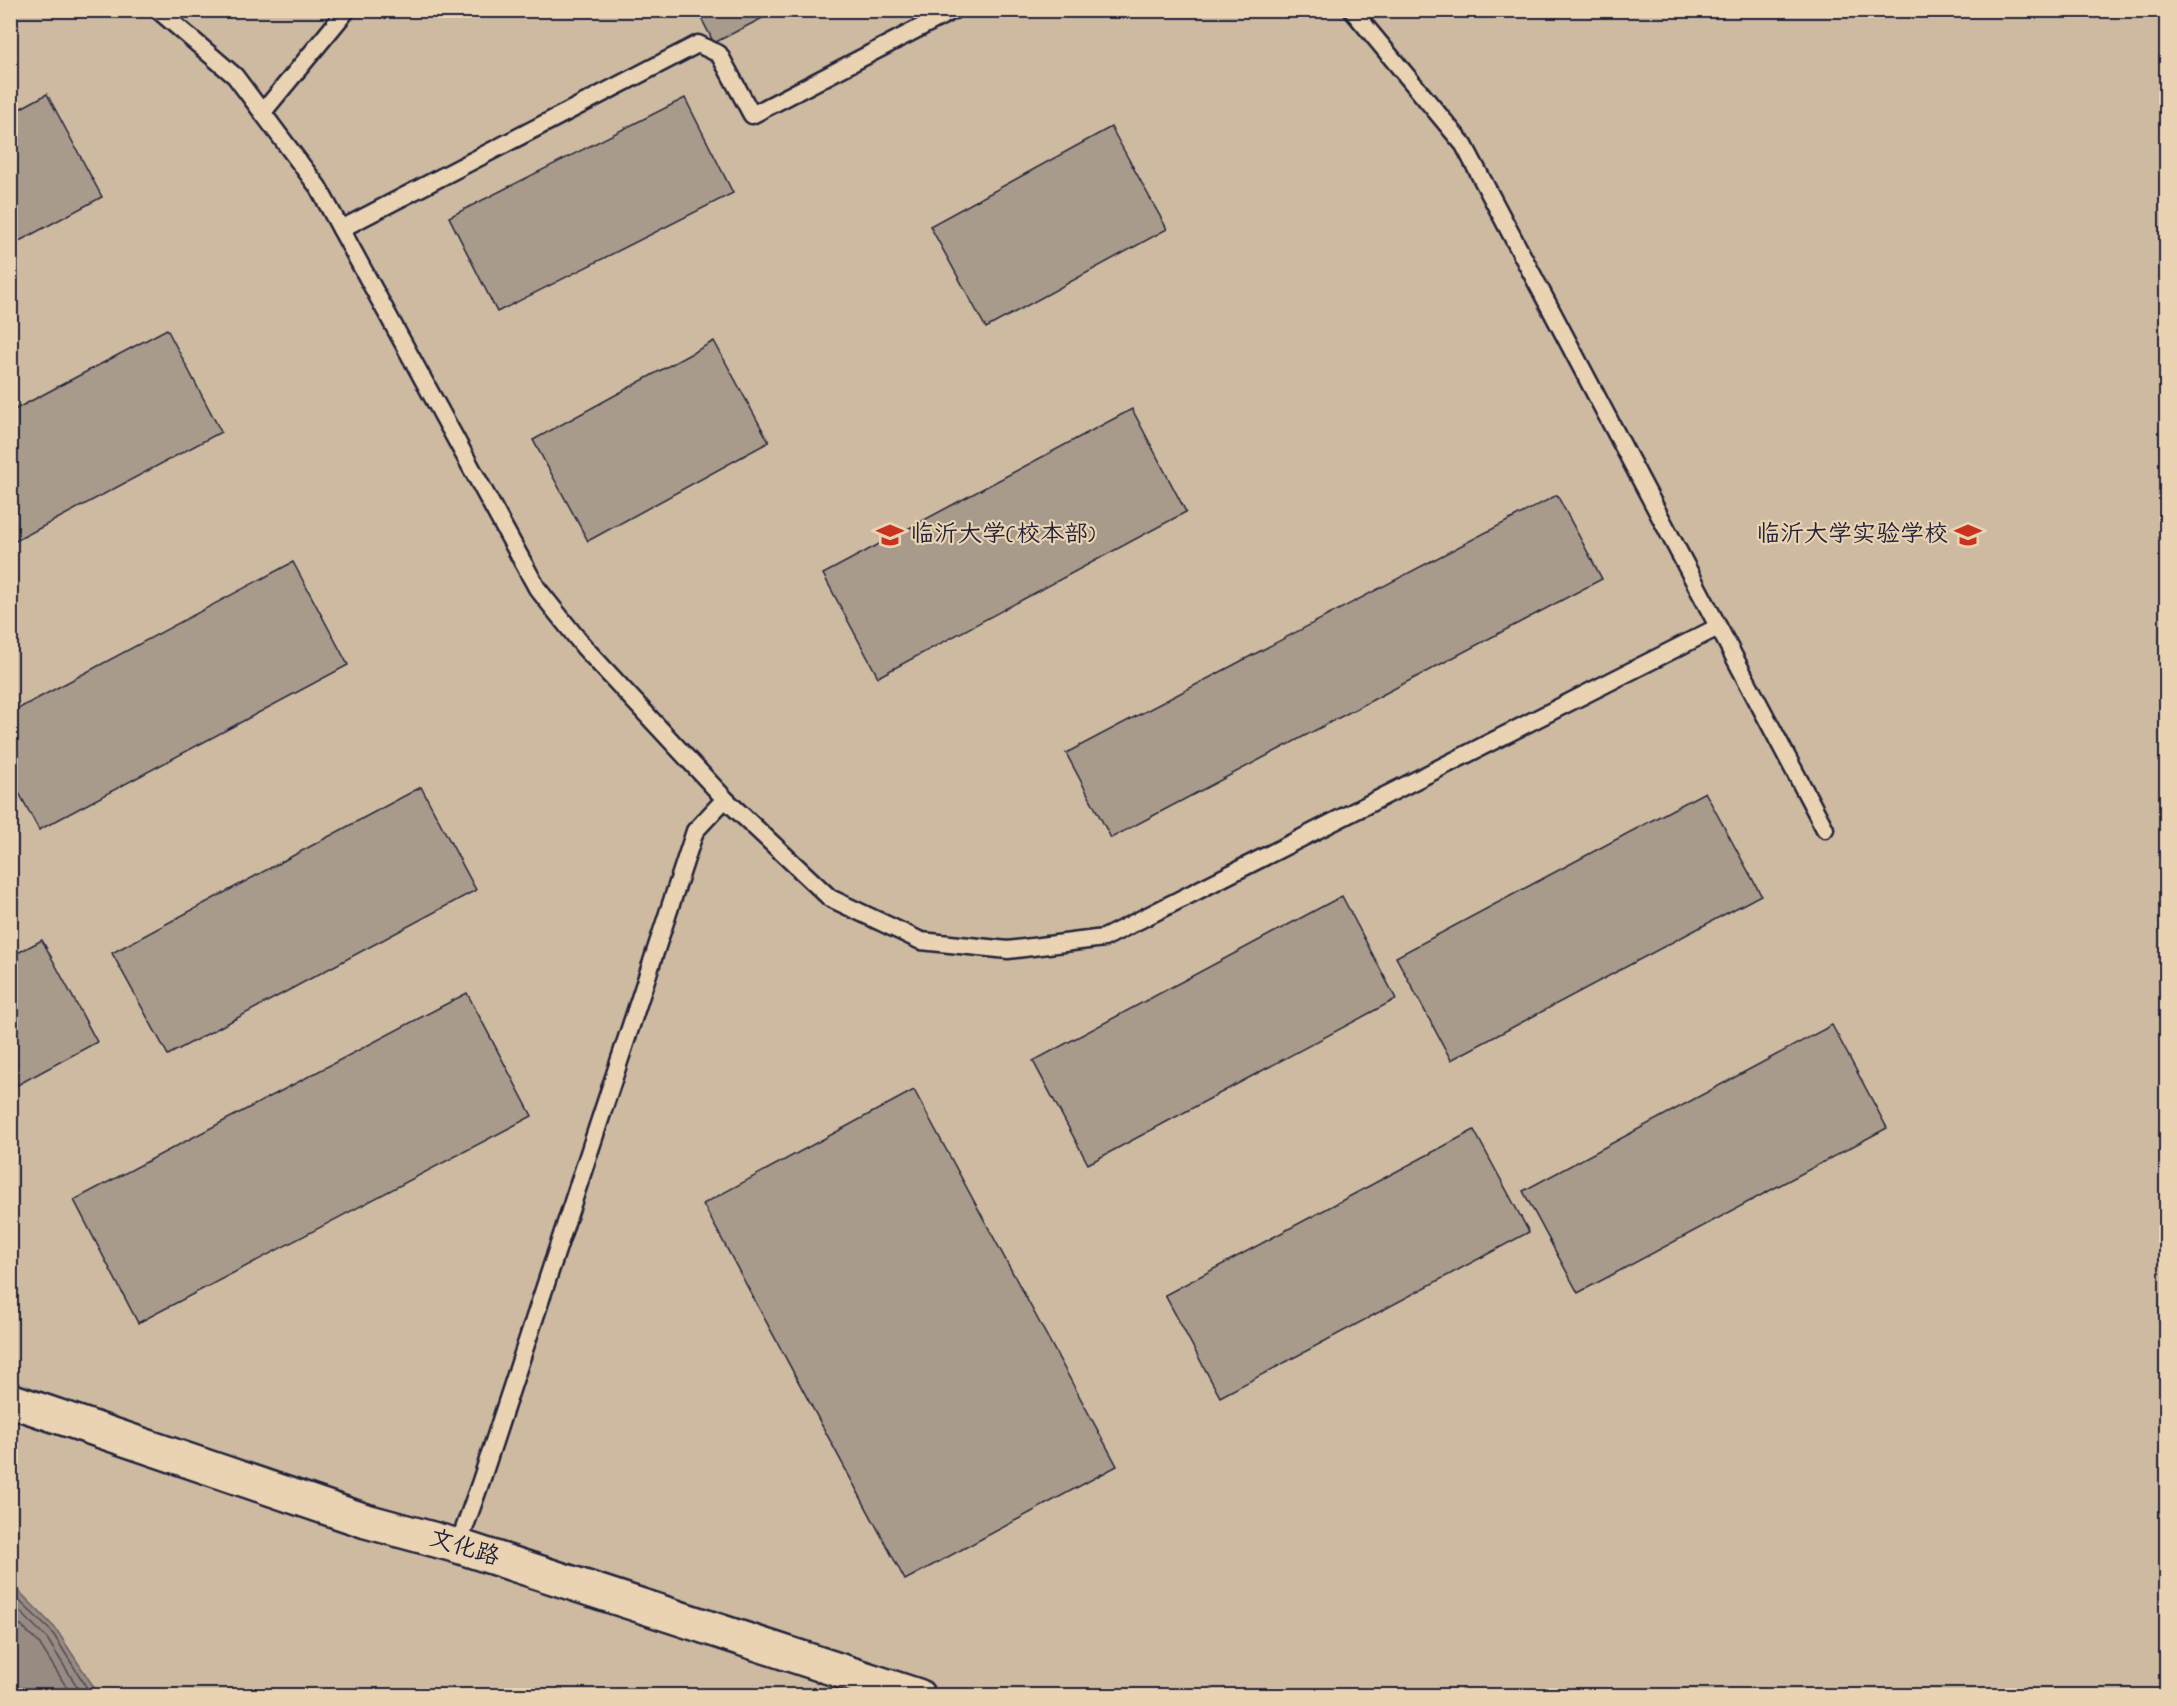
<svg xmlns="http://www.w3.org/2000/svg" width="2177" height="1706" viewBox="0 0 2177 1706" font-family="'Indie Flower','LXGW WenKai TC',sans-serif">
  <rect width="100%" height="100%" fill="#ddc8ab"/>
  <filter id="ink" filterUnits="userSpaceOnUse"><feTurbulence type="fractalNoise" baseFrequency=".0167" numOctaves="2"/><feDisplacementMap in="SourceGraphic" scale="12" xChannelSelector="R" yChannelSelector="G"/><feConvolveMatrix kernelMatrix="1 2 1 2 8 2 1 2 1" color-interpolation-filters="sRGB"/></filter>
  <g filter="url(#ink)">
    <!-- built -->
    <polygon fill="#cdbaa1" points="11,11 2166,11 2166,1695 11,1696"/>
    <!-- water -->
    <polygon fill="#988b82" stroke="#696166" stroke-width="1.5" points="11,1583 56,1629 99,1695 11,1695"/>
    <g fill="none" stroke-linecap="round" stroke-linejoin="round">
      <!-- shore -->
      <g stroke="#514c57" stroke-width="1.5">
        <polyline points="10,1592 52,1632 92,1696"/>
        <polyline points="10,1602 46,1637 83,1696"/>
        <polyline points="10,1615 39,1643 72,1696"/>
      </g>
    </g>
    <!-- building -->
    <g fill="#a89b8b" stroke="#22223b" stroke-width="1.5">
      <polygon points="697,10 778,10 714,43"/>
      <polygon points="47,94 102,197 10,246 10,114"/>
      <polygon points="685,98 733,193 497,312 449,217"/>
      <polygon points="1111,127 1167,229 986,328 930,226"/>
      <polygon points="167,329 221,432 10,544 10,412"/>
      <polygon points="714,341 769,442 588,541 533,440"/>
      <polygon points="1132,409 1186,512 878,677 823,574"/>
      <polygon points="1557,495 1602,579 1111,838 1066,753"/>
      <polygon points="293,562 348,665 39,830 10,776 10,713"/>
      <polygon points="421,787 476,890 168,1055 112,953"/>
      <polygon points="1705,792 1761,895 1451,1060 1396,957"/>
      <polygon points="1342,896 1396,999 1088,1164 1033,1061"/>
      <polygon points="42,940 97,1042 10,1089 10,957"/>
      <polygon points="467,993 532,1116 138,1323 74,1200"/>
      <polygon points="1832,1025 1887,1128 1578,1293 1523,1191"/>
      <polygon points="914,1090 1117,1466 905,1580 703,1204"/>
      <polygon points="1474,1130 1529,1232 1220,1397 1165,1295"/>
    </g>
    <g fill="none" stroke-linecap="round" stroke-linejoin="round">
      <defs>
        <g id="service">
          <polyline points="158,10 235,76 318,187 537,588 584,647 725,799 830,898 921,941 1008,950 1104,938 1718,627"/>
          <polyline points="1352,10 1464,145 1825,829"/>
          <polyline points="263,112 347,10"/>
          <polyline points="341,229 698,44 719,54 752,115 954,10"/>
          <polyline points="458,1546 481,1481 695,831 725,799"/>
        </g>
        <polyline id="minor" points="10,1400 366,1521 458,1546 918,1696"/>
      </defs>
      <!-- service casing -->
      <use href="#service" stroke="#22223b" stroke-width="21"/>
      <!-- minor casing -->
      <use href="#minor" stroke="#22223b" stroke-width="38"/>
      <!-- service -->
      <use href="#service" stroke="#e9d3b2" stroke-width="16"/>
      <!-- minor -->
      <use href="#minor" stroke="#e9d3b2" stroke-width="33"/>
    </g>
  </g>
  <!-- icons -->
  <defs>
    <symbol id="university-bare" viewBox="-9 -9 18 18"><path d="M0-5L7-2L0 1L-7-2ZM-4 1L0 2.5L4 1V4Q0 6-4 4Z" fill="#c8321e" stroke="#e9d3b2" stroke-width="2.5" paint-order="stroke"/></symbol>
    <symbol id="school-bare" viewBox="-9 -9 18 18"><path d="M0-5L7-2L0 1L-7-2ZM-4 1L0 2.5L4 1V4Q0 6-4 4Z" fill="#c8321e" stroke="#e9d3b2" stroke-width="2.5" paint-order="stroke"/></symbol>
  </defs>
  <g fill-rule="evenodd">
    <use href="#university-bare" x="871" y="516" width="38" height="38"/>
    <use href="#school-bare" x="1949" y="516" width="38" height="38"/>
  </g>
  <g text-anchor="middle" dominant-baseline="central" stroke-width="4.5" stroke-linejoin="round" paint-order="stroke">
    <!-- poi labels -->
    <g font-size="24" fill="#22223b" stroke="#e9d3b2" text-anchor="start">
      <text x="910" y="535">临沂大学(校本部)</text>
      <text x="1948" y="535" text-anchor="end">临沂大学实验学校</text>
    </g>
    <!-- street labels -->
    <g font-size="24" fill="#22223b" stroke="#e9d3b2">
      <text transform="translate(464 1549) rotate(17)">文化路</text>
    </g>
  </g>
  <!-- margin -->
  <rect width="2177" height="1706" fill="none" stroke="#e9d3b2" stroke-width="36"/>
  <rect x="18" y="18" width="2141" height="1670" fill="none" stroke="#22223b" stroke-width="2" filter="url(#ink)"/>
</svg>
